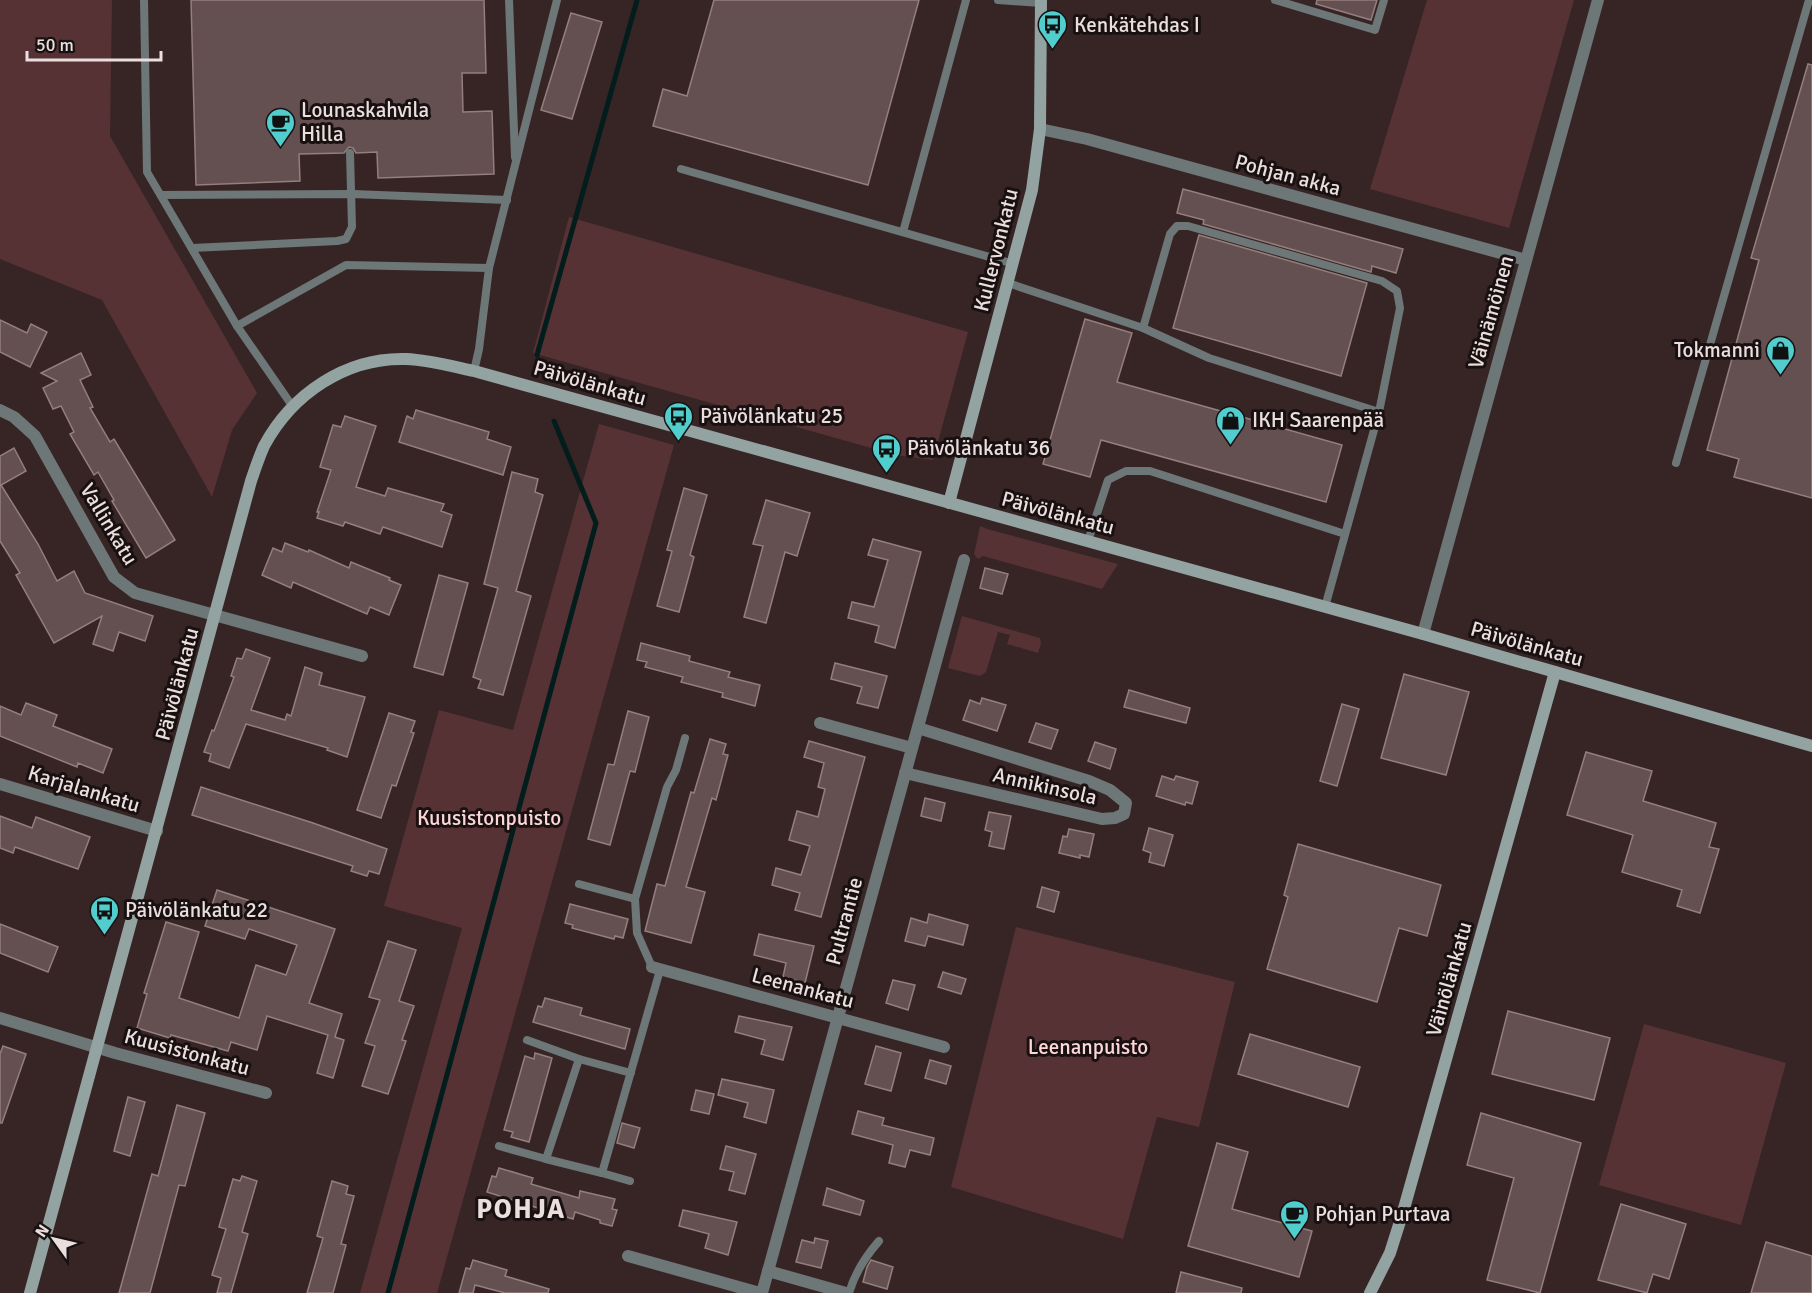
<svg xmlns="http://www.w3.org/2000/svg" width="1812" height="1293" viewBox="0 0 1812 1293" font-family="Signika,sans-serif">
  <rect width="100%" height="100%" fill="#372526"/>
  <!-- green -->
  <g fill="#563234">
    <polygon points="0,0 112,0 110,136 257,393 232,430 212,497 102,300 0,259"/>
    <polygon points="1427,0 1574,0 1509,228 1370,189"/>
    <polygon points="569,217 968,332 933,460 896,455 533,353"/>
    <polygon points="599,424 674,445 437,1293 360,1293 462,928 384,906 439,710 513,730"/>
    <polygon points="980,526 987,529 1118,564 1102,589 983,556 978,559 974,554"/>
    <polygon points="962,616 1040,638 1041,643 1038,653 1007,644 1010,635 998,632 986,672 980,676 948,668"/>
    <polygon points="1016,927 1235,982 1199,1127 1157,1117 1123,1239 951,1187"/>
    <polygon points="1644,1024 1786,1063 1741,1225 1599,1185"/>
  </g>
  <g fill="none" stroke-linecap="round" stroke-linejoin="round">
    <!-- stream -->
    <g stroke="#031d1d" stroke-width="5">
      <polyline points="537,355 637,0"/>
      <polyline points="388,1293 596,523 554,421"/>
    </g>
  </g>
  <!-- building -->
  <g fill="#645051" stroke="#947e7e" stroke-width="1.5">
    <polygon points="191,0 484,0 486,73 462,73 463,112 492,111 494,174 378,178 377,152 356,153 353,148 349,147 344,153 299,154 300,181 196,185"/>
    <polygon points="714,0 919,0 868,185 653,126 663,89 687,96"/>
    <polygon points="1317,0 1377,0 1371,20 1316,4"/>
    <polygon points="571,13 602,22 572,119 541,110"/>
    <polygon points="1808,64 1812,65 1812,498 1734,477 1739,459 1707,450 1759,260 1751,258"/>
    <polygon points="1183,189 1403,249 1396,273 1372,266 1371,272 1203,224 1204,220 1177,213"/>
    <polygon points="1199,235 1367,283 1341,376 1173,328"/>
    <polygon points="1085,319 1132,333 1117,382 1342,445 1326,502 1101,440 1090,477 1043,464"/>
    <polygon points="0,320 27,333 31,324 47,332 30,367 0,352"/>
    <polygon points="81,353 91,375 80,380 93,407 90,408 110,442 114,439 175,540 146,558 112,501 114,500 98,472 94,475 70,434 74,432 61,406 53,409 43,388 57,381 41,373"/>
    <polygon points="416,410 489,432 487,439 511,447 503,475 399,442 407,416 413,419"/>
    <polygon points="345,416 376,426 356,487 385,496 388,488 444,504 441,511 452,515 442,547 383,527 380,534 345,522 343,526 317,518 319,512 317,512 331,470 320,467 333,425 341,427"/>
    <polygon points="14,448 26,471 1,485 38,544 57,581 74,571 85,593 153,616 145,641 119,632 113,651 93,644 102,616 54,643 16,575 20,573 0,541 0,456"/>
    <polygon points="512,472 538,479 535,492 543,495 516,591 531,596 503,695 478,688 481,680 473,677 498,588 484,584"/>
    <polygon points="684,488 707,495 690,555 694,557 679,612 657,606 672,551 667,550"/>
    <polygon points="766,500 810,513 797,556 785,552 766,623 744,617 763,546 753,544"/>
    <polygon points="873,539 921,552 895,648 875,642 879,626 848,618 852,602 874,607 888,560 868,555"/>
    <polygon points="285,543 308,552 309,550 349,568 351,562 390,578 389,580 401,585 389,615 370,607 367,614 293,582 291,588 262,575 273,548 282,552"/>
    <polygon points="985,568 1008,574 1002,594 980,588"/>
    <polygon points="439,575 468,583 443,675 414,667"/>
    <polygon points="641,643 690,656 689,661 730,672 728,677 760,685 755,706 722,697 723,693 681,682 683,677 645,667 647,662 637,660"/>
    <polygon points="246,649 270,658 251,710 285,720 287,714 291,716 305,667 322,673 319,685 365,697 347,757 327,750 328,748 246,724 229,768 209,761 211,754 204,752 212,730 214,731 234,677 231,676 237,658 242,659"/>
    <polygon points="835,663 887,676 878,708 857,703 862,687 831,679"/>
    <polygon points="1404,674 1469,692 1446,775 1381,758"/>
    <polygon points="1129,690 1190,708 1186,723 1124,707"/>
    <polygon points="982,698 1006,705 997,731 963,720 970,700 980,704"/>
    <polygon points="26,703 57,715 53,726 112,749 103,773 78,763 77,767 0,736 0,706 21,715"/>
    <polygon points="1342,704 1359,709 1337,786 1320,781"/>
    <polygon points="628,711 649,717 635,772 630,771 610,845 588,839 608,764 614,765"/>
    <polygon points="389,713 415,721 411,732 414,733 396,786 392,785 381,818 357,810"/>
    <polygon points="1036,723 1058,730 1051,749 1029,742"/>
    <polygon points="710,739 726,744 723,754 728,755 716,800 712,798 686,887 705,892 691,943 645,931 657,884 665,886 691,792 694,793"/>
    <polygon points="809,741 865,757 821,917 795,910 800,893 772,885 776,868 801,875 810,846 789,840 797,811 818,817 825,789 818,787 824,763 804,757"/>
    <polygon points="1095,742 1116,749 1110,769 1088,761"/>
    <polygon points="1586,752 1652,771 1643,801 1716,823 1709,847 1719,849 1700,913 1677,906 1682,890 1622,872 1633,835 1567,815"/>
    <polygon points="1162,776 1174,780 1176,776 1198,782 1192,804 1186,802 1185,805 1156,796"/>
    <polygon points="201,787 313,823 387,849 379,874 369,871 367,876 351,871 353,866 192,815"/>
    <polygon points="925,798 945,803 941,821 921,816"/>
    <polygon points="989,812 1011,816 1004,849 989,846 992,832 985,830"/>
    <polygon points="0,816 32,828 36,817 90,837 78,869 15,847 13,853 0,848"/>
    <polygon points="1149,828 1173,835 1164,866 1149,862 1151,853 1143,850"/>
    <polygon points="1069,829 1094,834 1089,857 1080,855 1080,858 1059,853 1063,836 1067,837"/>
    <polygon points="1298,844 1441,885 1427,936 1399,928 1377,1002 1267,969 1288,897 1284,895"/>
    <polygon points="1042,887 1059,892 1054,912 1037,907"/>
    <polygon points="217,890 335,929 309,1003 342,1014 335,1037 344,1040 333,1078 317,1073 328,1035 267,1016 257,1050 231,1042 228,1051 171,1035 170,1038 137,1028 147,994 144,993 166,922 199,932 179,998 239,1018 256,965 286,975 297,945 249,929 245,939 205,926"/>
    <polygon points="570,904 628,919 623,938 615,936 614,939 572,928 573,925 565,923"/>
    <polygon points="929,914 968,925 963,945 928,936 925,946 905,941 911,918 927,923"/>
    <polygon points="0,924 58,947 48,972 0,953"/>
    <polygon points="759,934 814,946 805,983 783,977 786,963 754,955"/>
    <polygon points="388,941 416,950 399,1001 414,1006 402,1040 406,1041 388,1094 362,1086 375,1046 365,1043 380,1000 369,997"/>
    <polygon points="943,972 966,979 961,994 938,987"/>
    <polygon points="893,980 915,985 908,1010 886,1003"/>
    <polygon points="545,998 582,1008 580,1015 630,1029 625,1049 533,1022 538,1006 542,1007"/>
    <polygon points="1508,1011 1610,1038 1594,1100 1492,1074"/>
    <polygon points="739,1016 792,1027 783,1060 761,1054 765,1040 735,1032"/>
    <polygon points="1250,1034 1360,1067 1348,1107 1238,1074"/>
    <polygon points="3,1046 26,1054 2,1123 0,1123 0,1054"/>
    <polygon points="876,1046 901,1053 891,1091 865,1084"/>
    <polygon points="535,1053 552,1058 529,1142 511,1137 513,1132 504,1130 525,1056 534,1059"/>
    <polygon points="930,1060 951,1066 946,1084 925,1078"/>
    <polygon points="722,1079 774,1090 766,1123 744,1117 748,1103 718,1095"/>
    <polygon points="696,1090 714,1094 709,1114 691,1110"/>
    <polygon points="128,1097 145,1102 130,1156 114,1151"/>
    <polygon points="177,1105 205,1113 185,1186 179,1185 150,1293 119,1293 152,1174 158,1176"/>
    <polygon points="858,1111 884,1118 882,1125 934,1138 930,1155 910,1150 905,1167 889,1163 893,1145 852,1134"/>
    <polygon points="1481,1113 1581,1143 1540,1293 1487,1280 1514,1178 1467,1165"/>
    <polygon points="622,1123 640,1128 634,1148 617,1143"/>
    <polygon points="1217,1143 1248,1152 1232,1209 1312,1231 1299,1277 1188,1246"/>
    <polygon points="726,1146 756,1154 745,1194 729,1190 734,1172 720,1169"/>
    <polygon points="499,1168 533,1178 531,1184 579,1198 580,1191 615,1199 612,1209 617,1210 612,1226 600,1223 600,1220 575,1212 573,1219 487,1192 492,1176 496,1177"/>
    <polygon points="242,1176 257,1181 242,1232 248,1234 231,1293 217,1293 221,1278 212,1275 226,1229 219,1227 233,1179 240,1181"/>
    <polygon points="332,1181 348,1186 346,1194 354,1196 341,1244 346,1245 333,1293 307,1293 323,1238 317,1236"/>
    <polygon points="827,1188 864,1201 860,1215 823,1205"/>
    <polygon points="1621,1204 1686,1224 1669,1279 1653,1274 1647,1293 1598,1280"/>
    <polygon points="683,1210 737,1222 728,1255 705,1248 709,1234 679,1226"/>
    <polygon points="815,1238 828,1241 821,1268 796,1262 802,1240 814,1243"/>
    <polygon points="1766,1242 1812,1256 1812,1293 1751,1293"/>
    <polygon points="473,1260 507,1270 505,1276 549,1289 548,1293 505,1293 475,1285 473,1293 459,1293 466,1268 470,1269"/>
    <polygon points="871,1260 893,1267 887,1289 863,1282 867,1267"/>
    <polygon points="1181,1272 1242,1288 1241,1293 1176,1293"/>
  </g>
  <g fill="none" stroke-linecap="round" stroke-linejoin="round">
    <!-- lane -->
    <g stroke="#6d7777" stroke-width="8">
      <polyline points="144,0 147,172 237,326 293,407"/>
      <polyline points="509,0 515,157"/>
      <polyline points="998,0 1041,3"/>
      <polyline points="1275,0 1375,30 1384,0"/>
      <polyline points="681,169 1014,264"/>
      <polyline points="161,195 353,194 507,200"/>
      <polyline points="903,232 966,0"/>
      <polyline points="192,248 337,241 346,239 352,227 350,153"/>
      <polyline points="1008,283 1143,328 1209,358 1379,412"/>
      <polyline points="237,326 346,265 489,268"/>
      <polyline points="1143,328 1170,234 1177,226 1188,226 1382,281 1397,291 1400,308 1379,412 1325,607"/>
      <polyline points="474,371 479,349 489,268 557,0"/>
      <polyline points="1676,463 1809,0 1812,1"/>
      <polyline points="1088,541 1108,480 1126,471 1150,471 1345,534"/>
      <polyline points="579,884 635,899"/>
      <polyline points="652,967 637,933 635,899 667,787 676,770 685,738"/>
      <polyline points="527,1040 579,1059"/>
      <polyline points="631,1073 579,1059 546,1159 602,1173 660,970"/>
      <polyline points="499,1146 546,1159"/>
      <polyline points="602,1173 630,1181"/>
      <path d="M 849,1293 C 855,1272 865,1257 879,1241"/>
    </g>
    <!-- street -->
    <g stroke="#6d7777" stroke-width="12">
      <polyline points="1040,129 1087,139 1526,260"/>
      <polyline points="0,410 14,417 35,436 114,577 135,593 362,656"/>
      <polyline points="1423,634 1598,0"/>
      <polyline points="820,723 912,748"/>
      <polyline points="905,773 1102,819 1115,818 1124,814 1126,803 1110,790 1089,781 918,728"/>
      <polyline points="0,784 157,831"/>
      <polyline points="652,967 944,1047"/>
      <polyline points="0,1018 115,1053 266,1093"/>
      <polyline points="628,1256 760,1293"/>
      <polyline points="768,1271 846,1293"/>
      <polyline points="762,1293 964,560"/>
    </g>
    <!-- secondary -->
    <g stroke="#92a3a2" stroke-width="12">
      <polyline points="949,503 1032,190 1040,129 1041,0"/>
      <path d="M 30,1293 L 251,481 C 255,469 259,457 264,446 C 292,394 346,357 406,359 C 429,360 451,366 474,371 L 1423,634 L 1812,746"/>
      <polyline points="1370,1293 1390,1253 1403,1212 1555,672"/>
    </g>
  </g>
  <!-- icons -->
  <defs>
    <symbol id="bus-pin" viewBox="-11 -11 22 30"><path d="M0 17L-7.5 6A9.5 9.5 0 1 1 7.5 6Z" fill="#52cdcd" stroke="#191111"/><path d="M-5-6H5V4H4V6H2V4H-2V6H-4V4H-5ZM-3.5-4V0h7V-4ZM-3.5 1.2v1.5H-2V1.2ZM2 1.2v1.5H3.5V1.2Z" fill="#111"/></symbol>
    <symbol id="cafe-pin" viewBox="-11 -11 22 30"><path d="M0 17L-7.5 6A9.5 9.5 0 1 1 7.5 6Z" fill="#52cdcd" stroke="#191111"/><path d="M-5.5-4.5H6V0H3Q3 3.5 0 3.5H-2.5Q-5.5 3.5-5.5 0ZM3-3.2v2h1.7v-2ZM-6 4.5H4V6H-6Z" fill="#111"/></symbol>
    <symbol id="shop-pin" viewBox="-11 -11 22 30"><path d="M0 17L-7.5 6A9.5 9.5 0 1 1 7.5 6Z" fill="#52cdcd" stroke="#191111"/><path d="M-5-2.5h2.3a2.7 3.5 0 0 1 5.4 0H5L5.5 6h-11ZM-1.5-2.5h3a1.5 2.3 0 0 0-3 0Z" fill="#111"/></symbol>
  </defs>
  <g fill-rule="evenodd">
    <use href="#bus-pin" x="1036" y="8" width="33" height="45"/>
    <use href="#cafe-pin" x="264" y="106" width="33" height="45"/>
    <use href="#shop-pin" x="1764" y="334" width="33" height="45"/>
    <use href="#bus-pin" x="662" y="400" width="33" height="45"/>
    <use href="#shop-pin" x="1214" y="404" width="33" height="45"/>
    <use href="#bus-pin" x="870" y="432" width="33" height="45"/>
    <use href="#bus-pin" x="88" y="894" width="33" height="45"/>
    <use href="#cafe-pin" x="1278" y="1198" width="33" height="45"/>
  </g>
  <g text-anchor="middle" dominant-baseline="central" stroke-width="6" stroke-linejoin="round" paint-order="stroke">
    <!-- poi labels -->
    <g font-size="21" fill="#ebdedf" stroke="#191111" text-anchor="start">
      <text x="1074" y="25">Kenkätehdas I</text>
      <text x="301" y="110">Lounaskahvila<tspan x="301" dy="24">Hilla</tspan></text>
      <text x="1760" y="350" text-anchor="end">Tokmanni</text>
      <text x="700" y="416">Päivölänkatu 25</text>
      <text x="1252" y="420">IKH Saarenpää</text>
      <text x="907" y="448">Päivölänkatu 36</text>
      <text x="125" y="910">Päivölänkatu 22</text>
      <text x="1315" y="1214">Pohjan Purtava</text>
    </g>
    <!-- street labels -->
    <g font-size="21" fill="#ebdedf" stroke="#191111">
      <text transform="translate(1288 175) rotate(15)">Pohjan akka</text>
      <text transform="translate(996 250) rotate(-76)">Kullervonkatu</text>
      <text transform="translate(1491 312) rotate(-74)">Väinämöinen</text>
      <text transform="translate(590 383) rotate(16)">Päivölänkatu</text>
      <text transform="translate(1058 513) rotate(15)">Päivölänkatu</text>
      <text transform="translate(109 524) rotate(59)">Vallinkatu</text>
      <text transform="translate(1527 644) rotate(16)">Päivölänkatu</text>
      <text transform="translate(177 684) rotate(-75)">Päivölänkatu</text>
      <text transform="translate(1045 786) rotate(13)">Annikinsola</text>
      <text transform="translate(84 789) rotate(17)">Karjalankatu</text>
      <text transform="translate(844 921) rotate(-75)">Pultrantie</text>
      <text transform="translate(1449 979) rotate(-74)">Väinölänkatu</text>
      <text transform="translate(803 988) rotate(15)">Leenankatu</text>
      <text transform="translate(187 1052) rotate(15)">Kuusistonkatu</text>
    </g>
    <!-- park labels -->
    <g font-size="21" fill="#fdd6d7" stroke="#191111">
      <text x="489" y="818">Kuusistonpuisto</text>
      <text x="1088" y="1047">Leenanpuisto</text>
    </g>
    <!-- district labels -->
    <g font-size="27" font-weight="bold" letter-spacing="1.5" fill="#ebdedf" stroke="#191111">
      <text x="521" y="1209">POHJA</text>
    </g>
  </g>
  <!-- north arrow -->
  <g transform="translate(54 1239) rotate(304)" stroke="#191111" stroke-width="4.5" paint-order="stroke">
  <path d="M0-4.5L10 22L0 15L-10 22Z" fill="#ebdedf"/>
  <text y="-9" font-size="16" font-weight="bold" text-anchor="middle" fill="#ebdedf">N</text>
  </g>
  <!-- scale -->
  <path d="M27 51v9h134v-9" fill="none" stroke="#ebdedf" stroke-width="3"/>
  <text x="36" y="51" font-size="18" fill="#ebdedf" stroke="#191111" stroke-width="4.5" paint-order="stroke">50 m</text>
</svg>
